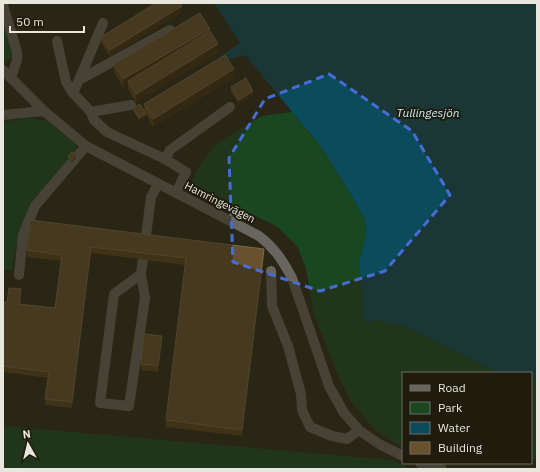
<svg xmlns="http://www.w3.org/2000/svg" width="540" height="472" viewBox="0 0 540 472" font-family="'IBM Plex Sans',sans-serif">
  <rect width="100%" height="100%" fill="#292616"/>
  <!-- green -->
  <g fill="#184720">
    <polygon points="3,19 14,55 10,59 4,62 3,61"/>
    <polygon points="292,112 322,148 354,200 365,220 366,234 359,263 362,292 363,319 367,323 377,320 406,327 499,373 403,373 403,447 391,441 373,428 350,400 339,378 313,312 306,268 297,246 278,227 191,184 199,166 217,143 262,116"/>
    <polygon points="29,118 47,121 76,144 76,154 31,206 18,239 12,270 3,270 3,122"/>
    <polygon points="531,379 537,380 537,459 531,460"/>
    <polygon points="3,426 392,460 411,469 3,469"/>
  </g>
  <!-- water -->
  <polygon fill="#0a4c5c" points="214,3 537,3 537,380 531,379 531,373 499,373 406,327 377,320 367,323 363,319 362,292 359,263 366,234 365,220 354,200 322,148 245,55 230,59 218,58 240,43"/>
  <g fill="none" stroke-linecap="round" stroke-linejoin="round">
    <!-- minor -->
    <g stroke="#68665e" stroke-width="10">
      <path d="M 3,5 L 17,52 L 17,60 L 11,78 L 44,111 L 86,146 L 259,236 C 274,247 283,261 292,278 L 329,386 L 344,413 L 359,430 L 379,444 L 403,456"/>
      <polyline points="57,41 66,82 73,93 91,112 94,120 107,132 165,159 186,172 176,193"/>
      <polyline points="3,70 11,78"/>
      <polyline points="79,80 103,23"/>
      <polyline points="73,93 79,80 170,30"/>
      <polyline points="91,112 131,105"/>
      <polyline points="3,115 44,111"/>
      <polyline points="165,159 170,150 230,107"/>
      <polyline points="271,271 272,306 288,346 301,394 302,410 310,427 332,436 347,439 359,430"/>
      <polyline points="141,274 114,294 100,403 129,406 145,298 141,274 151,197 158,184"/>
      <polyline points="19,275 23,235 35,206 86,146"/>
      <polyline points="420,463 442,469"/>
    </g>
  </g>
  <!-- wall -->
  <g fill="#594019">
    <polygon points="182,12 110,56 101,43 101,37"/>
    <polygon points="210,32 218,52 136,102 128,89 128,84 123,87 114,72 114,64"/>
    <polygon points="234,78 153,127 146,114 146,116 139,120 133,110 133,108 144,112 144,104"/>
    <polygon points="231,87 253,95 239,104 231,92"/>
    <polygon points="68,157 76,157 72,162 68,159"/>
    <polygon points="30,220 264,255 242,436 166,427 166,420 185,265 91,253 72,408 45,405 45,399 48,378 3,372 3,302 7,302 21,296 20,304 55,308 61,261 27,257 27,250"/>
    <polygon points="162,342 158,372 141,370 141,364"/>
  </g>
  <!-- shaded-wall -->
  <g fill="#3f2e0f">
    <polygon points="182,6 182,12 110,56 110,50"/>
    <polygon points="210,29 210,37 128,81 128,84 123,87 123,79"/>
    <polygon points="218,44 218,52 136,102 136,94"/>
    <polygon points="234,69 234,78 153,127 153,119"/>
    <polygon points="253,91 253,95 239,104 239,100"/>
    <polygon points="146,114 146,116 139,120 139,118"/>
    <polygon points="76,155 76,157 72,162 72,160"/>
    <polygon points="91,247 91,253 72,408 72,402"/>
    <polygon points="264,249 264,255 242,436 242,430"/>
    <polygon points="162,336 162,342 158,372 158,366"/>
  </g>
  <!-- building -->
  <g fill="#68512e" stroke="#7c6949">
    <polygon points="156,3 180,3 182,6 110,50 101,37"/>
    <polygon points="200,13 210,29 123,79 114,64"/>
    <polygon points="210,31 218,44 136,94 128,81"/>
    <polygon points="225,55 234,69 153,119 144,104"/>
    <polygon points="246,78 253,91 239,100 231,87"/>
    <polygon points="140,104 146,114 139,118 133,108"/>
    <polygon points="72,152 76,155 72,160 68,157"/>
    <polygon points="30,220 264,249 242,430 166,420 186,258 91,247 72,402 45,399 49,372 3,366 3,302 7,302 9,288 21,289 19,304 55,308 62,255 27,250"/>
    <polygon points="144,334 162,336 158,366 141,364"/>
  </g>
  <!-- marked area -->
  <path d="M0 0H540V472H0ZM 329,74 L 412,131 L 450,195 L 385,271 L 320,291 L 233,262 L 229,158 L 265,99 Z" fill="#292616" fill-opacity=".55" fill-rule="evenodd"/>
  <path fill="none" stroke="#466cd9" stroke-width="3" stroke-dasharray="8 5" stroke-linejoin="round" d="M 329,74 L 412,131 L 450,195 L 385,271 L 320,291 L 233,262 L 229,158 L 265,99 Z"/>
  <g text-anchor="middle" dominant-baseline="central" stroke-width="4" stroke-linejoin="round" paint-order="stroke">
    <!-- street labels -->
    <g font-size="11" fill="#e8e6dd" stroke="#1f1c0d">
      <text transform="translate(220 202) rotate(27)">Hamringevägen</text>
    </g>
    <!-- water labels -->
    <g font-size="12" font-style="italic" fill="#c3ebf9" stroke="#1f1c0d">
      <text x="428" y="112">Tullingesjön</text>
    </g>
  </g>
  <!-- border -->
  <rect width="540" height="472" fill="none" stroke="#e8e6dd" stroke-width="8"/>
  <!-- legend -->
  <rect x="402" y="372" width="130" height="92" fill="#1f1c0d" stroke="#6f6d60"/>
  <rect x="410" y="385" width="20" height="6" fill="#68665e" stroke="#6f6d60"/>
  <text x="438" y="392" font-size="12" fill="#e8e6dd">Road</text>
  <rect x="410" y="402" width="20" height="12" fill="#184720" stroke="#6f6d60"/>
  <text x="438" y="412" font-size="12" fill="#e8e6dd">Park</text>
  <rect x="410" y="422" width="20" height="12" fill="#0a4c5c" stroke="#6f6d60"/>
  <text x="438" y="432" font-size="12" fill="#e8e6dd">Water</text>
  <rect x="410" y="442" width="20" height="12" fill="#68512e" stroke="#6f6d60"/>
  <text x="438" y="452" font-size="12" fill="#e8e6dd">Building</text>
  <!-- north arrow -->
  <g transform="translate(28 444) rotate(352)" stroke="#1f1c0d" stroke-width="3" paint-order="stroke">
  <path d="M0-3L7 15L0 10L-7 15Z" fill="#e8e6dd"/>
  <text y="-6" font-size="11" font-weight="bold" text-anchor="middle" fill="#e8e6dd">N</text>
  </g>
  <!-- scale -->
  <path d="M10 26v6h74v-6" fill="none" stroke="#e8e6dd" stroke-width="2"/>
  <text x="16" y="26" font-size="12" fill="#e8e6dd" stroke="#1f1c0d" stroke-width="3" paint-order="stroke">50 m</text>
</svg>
